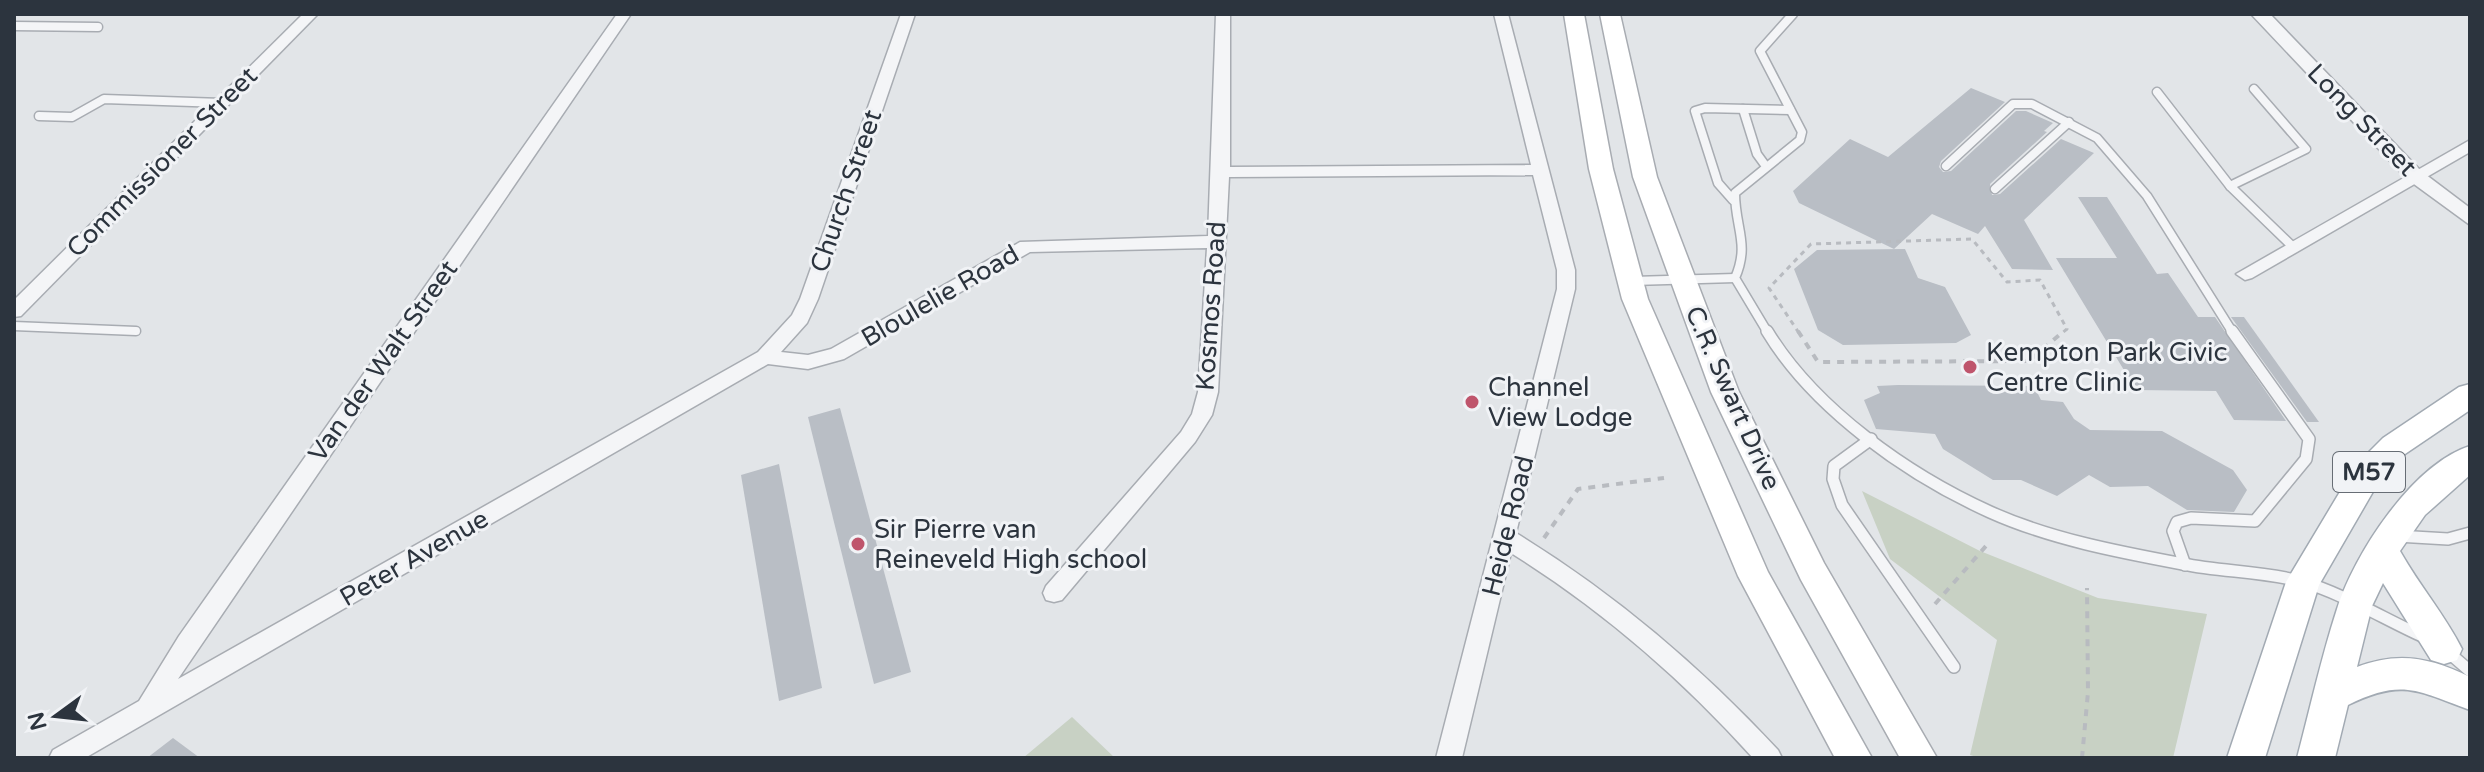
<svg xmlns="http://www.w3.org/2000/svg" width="2484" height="772" viewBox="0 0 2484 772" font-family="'Varela Round',sans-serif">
  <rect width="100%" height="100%" fill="#e2e5e8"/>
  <!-- green -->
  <g fill="#c8d1c4">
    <polygon points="1862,491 1980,551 2098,598 2207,614 2173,758 1980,758 1970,755 1997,640 1890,559"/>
    <polygon points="1072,717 1115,758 1023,758"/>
  </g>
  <!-- building -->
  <g fill="#b9bec5">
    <polygon points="1971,88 2005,102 1941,161 1939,167 1943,172 1951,171 2016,111 2026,111 2053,123 2044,131 2047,132 1990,184 1992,195 2000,194 2061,139 2094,153 2024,220 2053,270 2012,269 1985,226 1978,234 1932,214 1894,249 1799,203 1793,191 1850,139 1888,157"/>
    <polygon points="2078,197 2107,197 2157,274 2168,273 2198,317 2215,317 2286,421 2234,420 2216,391 2136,390 2056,258 2117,258"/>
    <polygon points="1905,249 1918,278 1945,287 1971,335 1956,343 1843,345 1818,330 1794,269 1817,250"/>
    <polygon points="2231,317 2244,317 2319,422 2307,422"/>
    <polygon points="1898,385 2034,386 2041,400 2063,402 2074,419 2090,430 2162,431 2233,470 2247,490 2234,512 2187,510 2148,486 2110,487 2089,475 2057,496 2021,480 1993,480 1943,449 1935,434 1876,429 1864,400 1880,393 1877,386"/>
    <polygon points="840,408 911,672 874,684 808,417"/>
    <polygon points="779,464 822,688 779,701 741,475"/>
    <polygon points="173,738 200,758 147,758"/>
  </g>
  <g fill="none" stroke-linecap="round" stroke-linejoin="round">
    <defs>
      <g id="service-far1">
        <polyline points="14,26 98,27"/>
        <polyline points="2157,92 2230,186 2291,245"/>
        <polyline points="1743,109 1757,154 1765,165"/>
        <polyline points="39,116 72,117 104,99 222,103"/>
        <polyline points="1946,166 2013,104 2032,104 2097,138 2147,196 2233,333"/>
        <polyline points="2230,186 2306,149 2254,89"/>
        <polyline points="1995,189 2069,122"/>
        <polyline points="1733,200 1718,183 1695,111 1705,108 1790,110"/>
        <polyline points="1633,281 1735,278"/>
        <polyline points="14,326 136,331"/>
        <path d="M 1768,333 L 1735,278 C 1750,244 1735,228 1735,193 L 1800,140 L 1802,132 L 1760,51 L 1793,14"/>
      </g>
      <g id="service">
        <path d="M 1767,331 C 1814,409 1908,475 1990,512 C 2050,539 2119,552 2183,564 C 2222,572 2264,571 2303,582 C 2342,593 2386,620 2424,637"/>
        <polyline points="1871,439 1834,466 1833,479 1842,505 1954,667"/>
        <polyline points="2397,536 2448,539 2470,533"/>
        <polyline points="2185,565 2173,531 2177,522 2191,518 2255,521 2306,459 2309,439 2232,331"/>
        <polyline points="2448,652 2470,671"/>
      </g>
      <g id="minor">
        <polygon points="303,14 318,14 21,316 14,317 14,300"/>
        <path d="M 617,14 L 631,14 L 178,679 L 758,352 L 792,315 L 800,299 L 901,14 L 915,14 L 818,299 L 807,323 L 781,352 L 808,355 L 831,349 L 1020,242 L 1208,236 L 1216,14 L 1230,14 L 1230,167 L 1531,165 L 1494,14 L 1508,14 L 1575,270 L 1575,289 L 1516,533 C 1614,593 1700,666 1778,750 L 1782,758 L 1753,758 C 1682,679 1601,609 1511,553 L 1462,758 L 1436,758 L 1557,289 L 1557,270 L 1533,175 L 1229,177 L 1218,392 L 1212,415 L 1195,442 L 1062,600 L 1054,602 L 1046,600 L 1043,593 L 1046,586 L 1181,432 L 1192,414 L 1198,392 L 1207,248 L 1030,252 L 844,359 L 808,369 L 768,364 L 85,758 L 49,758 L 53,750 L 139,701 L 179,636 Z"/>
        <polygon points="2470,140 2470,152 2252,278 2245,280 2236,274"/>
      </g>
      <polygon id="tertiary" points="2251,14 2270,14 2421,171 2470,208 2470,225 2407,179"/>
      <g id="secondary">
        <polygon points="1564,14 1584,14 1613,169 1648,299 1768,572 1872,758 1835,758 1738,576 1622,299 1589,169"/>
        <polygon points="1600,14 1620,14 1657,177 1739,392 1824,563 1937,758 1900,758 1801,580 1711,392 1633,177"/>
      </g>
      <g id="primary">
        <polygon points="2470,384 2470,410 2405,454 2378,483 2319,585 2265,758 2227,758 2286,582 2356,465 2383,438 2459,387"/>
        <path d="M 2470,446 L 2470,475 L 2425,515 L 2400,551 C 2419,585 2445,615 2462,649 L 2457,660 L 2444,664 L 2431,660 L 2383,583 L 2372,606 L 2357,667 C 2399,651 2431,658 2470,677 L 2470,710 C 2417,691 2403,678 2348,705 L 2335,758 L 2297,758 C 2310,709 2321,658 2337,609 C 2354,554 2413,464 2470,446 Z"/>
      </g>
    </defs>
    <!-- service-far1 casing -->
    <use href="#service-far1" stroke="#a8acb2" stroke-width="11"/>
    <!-- service casing -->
    <use href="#service" stroke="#a8acb2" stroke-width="14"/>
    <!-- minor casing -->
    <use href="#minor" stroke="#a8acb2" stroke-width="3"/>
    <!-- tertiary casing -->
    <use href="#tertiary" stroke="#a8acb2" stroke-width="3"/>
    <!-- secondary casing -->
    <use href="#secondary" stroke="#a8acb2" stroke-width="3"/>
    <!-- primary casing -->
    <use href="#primary" stroke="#a2aab3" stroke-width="3"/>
    <!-- path-far1 -->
    <polyline stroke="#b8bbc0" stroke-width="3" stroke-dasharray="5 5" stroke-linecap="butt" points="1799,333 1769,288 1811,244 1972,239 2007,282 2040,280 2067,329 2062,333"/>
    <!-- path -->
    <g stroke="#b8bbc0" stroke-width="4" stroke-dasharray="7 7" stroke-linecap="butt">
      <polyline points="1798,331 1818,362 2029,361 2064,331"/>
      <polyline points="1544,538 1578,489 1664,478"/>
      <polyline points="1935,604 1986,546"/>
      <polyline points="2082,758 2088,692 2087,588"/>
    </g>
    <!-- service-far1 -->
    <use href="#service-far1" stroke="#f4f5f7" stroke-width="8"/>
    <!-- service -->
    <use href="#service" stroke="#f4f5f7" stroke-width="11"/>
    <!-- minor -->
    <use href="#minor" fill="#f4f5f7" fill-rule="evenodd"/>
    <!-- tertiary -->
    <use href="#tertiary" fill="#f4f5f7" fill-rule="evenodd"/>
    <!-- secondary -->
    <use href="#secondary" fill="#fff" fill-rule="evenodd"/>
    <!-- primary -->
    <use href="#primary" fill="#fff" fill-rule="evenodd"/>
  </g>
  <!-- markers -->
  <g fill="#bf556c" stroke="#f1f3f6" stroke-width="3">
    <circle cx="1970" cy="367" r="8"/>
    <circle cx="1472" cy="402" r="8"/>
    <circle cx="858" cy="544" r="8"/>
  </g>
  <g text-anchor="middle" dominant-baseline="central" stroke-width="6" stroke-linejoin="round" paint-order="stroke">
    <!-- shield labels -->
    <rect fill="#f1f3f6" stroke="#676d75" stroke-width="2" x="2333" y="452" width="72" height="40" rx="6"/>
    <g font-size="24" font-weight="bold" fill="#2c343e">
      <text x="2369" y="472">M57</text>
    </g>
    <!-- street labels -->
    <g font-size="26" fill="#2c343e" stroke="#f1f3f6">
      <text transform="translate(2362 120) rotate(46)">Long Street</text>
      <text transform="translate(162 162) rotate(-45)">Commissioner Street</text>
      <text transform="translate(846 191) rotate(-71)">Church Street</text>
      <text transform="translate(940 296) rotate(-30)">Bloulelie Road</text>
      <text transform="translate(1211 306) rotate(-86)">Kosmos Road</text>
      <text transform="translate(383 361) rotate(-55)">Van der Walt Street</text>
      <text transform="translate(1733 398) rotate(66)">C.R. Swart Drive</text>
      <text transform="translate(1508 526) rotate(-76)">Heide Road</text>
      <text transform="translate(414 558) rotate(-30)">Peter Avenue</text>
    </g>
    <!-- poi labels -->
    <g font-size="26" fill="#2c343e" stroke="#f1f3f6" text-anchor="start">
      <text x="1986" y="352">Kempton Park Civic<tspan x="1986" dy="30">Centre Clinic</tspan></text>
      <text x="1488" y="387">Channel<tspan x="1488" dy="30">View Lodge</tspan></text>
      <text x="874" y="529">Sir Pierre van<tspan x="874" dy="30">Reineveld High school</tspan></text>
    </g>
  </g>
  <!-- border -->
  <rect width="2484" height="772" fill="none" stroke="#2c343e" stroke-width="32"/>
  <!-- north arrow -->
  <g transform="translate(56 716) rotate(255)" stroke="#f1f3f6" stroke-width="6" paint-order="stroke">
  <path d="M0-6L14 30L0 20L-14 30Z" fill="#2c343e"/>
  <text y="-12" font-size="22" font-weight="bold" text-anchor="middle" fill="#2c343e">N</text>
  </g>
</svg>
